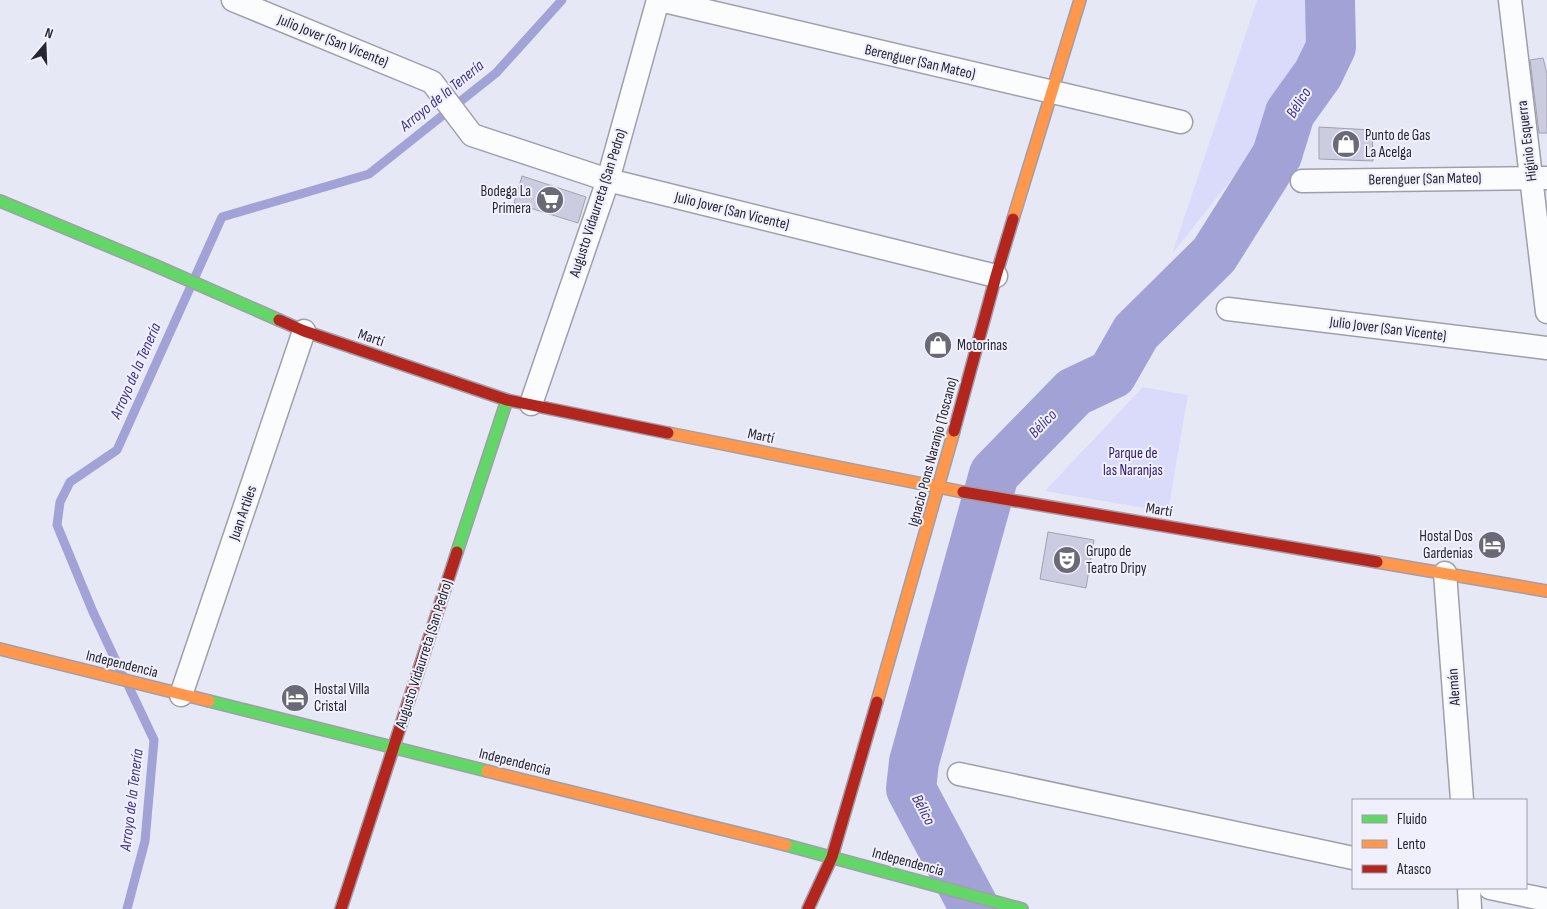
<svg xmlns="http://www.w3.org/2000/svg" width="1547" height="909" viewBox="0 0 1547 909" font-family="'Sofia Sans Condensed',sans-serif">
  <rect width="100%" height="100%" fill="#e7e8f6"/>
  <!-- green -->
  <g fill="#dadbfa">
    <polygon points="1257,0 1321,0 1323,22 1304,79 1281,96 1264,138 1172,254"/>
    <polygon points="1143,387 1188,395 1168,512 1045,491"/>
  </g>
  <g fill="none" stroke-linecap="round" stroke-linejoin="round">
    <!-- stream -->
    <g stroke="#a3a2d7" stroke-width="9">
      <polyline points="122,674 93,612 57,525 60,502 70,482 117,450 222,217 369,174 496,73 562,0"/>
      <polyline points="127,909 145,841 154,740 128,685"/>
    </g>
    <!-- river -->
    <polyline stroke="#a3a2d7" stroke-width="50" points="975,909 911,789 914,762 994,474 1074,392 1112,374 1136,332 1214,255 1277,155 1290,113 1318,74 1331,47 1330,0"/>
  </g>
  <!-- building -->
  <g fill="#cccce1" stroke="#a2a2ae">
    <polygon points="1543,58 1547,74 1547,133 1539,133 1530,60"/>
    <polygon points="1319,127 1372,130 1373,161 1319,159"/>
    <polygon points="522,176 586,197 578,223 514,203"/>
    <polygon points="1048,532 1094,540 1086,588 1040,579"/>
  </g>
  <g fill="none" stroke-linecap="round" stroke-linejoin="round">
    <defs>
      <g id="street">
        <polyline points="233,0 432,82 472,135 608,180 996,276"/>
        <polyline points="660,0 1181,122"/>
        <polyline points="1510,0 1547,312"/>
        <polyline points="1302,181 1547,178"/>
        <polyline points="1228,309 1547,348"/>
        <polyline points="531,404 608,180 658,0"/>
        <polyline points="1445,573 1462,800"/>
        <polyline points="181,695 304,331"/>
        <polyline points="959,774 1353,858"/>
        <polyline points="1469,888 1470,909"/>
        <polyline points="1490,888 1547,900"/>
      </g>
      <g id="fast">
        <polyline points="0,201 154,265 279,320"/>
        <polyline points="457,552 507,400"/>
        <polyline points="209,701 487,771"/>
        <polyline points="786,845 1022,909"/>
      </g>
      <g id="slow">
        <polyline points="1013,219 1080,0"/>
        <polyline points="668,433 963,492"/>
        <polyline points="1377,562 1547,591"/>
        <polyline points="0,649 209,701"/>
        <polyline points="877,702 954,431"/>
        <polyline points="487,771 786,845"/>
      </g>
      <g id="jam">
        <polyline points="279,320 304,331 507,400 668,433"/>
        <polyline points="954,431 996,276 1013,219"/>
        <polyline points="963,492 1377,562"/>
        <polyline points="341,909 457,552"/>
        <polyline points="808,909 832,857 877,702"/>
      </g>
    </defs>
    <!-- street casing -->
    <use href="#street" stroke="#9f9fab" stroke-width="25"/>
    <!-- fast casing -->
    <use href="#fast" stroke="#9f9fab" stroke-width="14"/>
    <!-- slow casing -->
    <use href="#slow" stroke="#9f9fab" stroke-width="14"/>
    <!-- jam casing -->
    <use href="#jam" stroke="#9f9fab" stroke-width="14"/>
    <!-- street -->
    <use href="#street" stroke="#fbfcfe" stroke-width="22"/>
    <!-- fast -->
    <use href="#fast" stroke="#63d668" stroke-width="11"/>
    <!-- slow -->
    <use href="#slow" stroke="#ff974d" stroke-width="11"/>
    <!-- jam -->
    <use href="#jam" stroke="#b3261e" stroke-width="11"/>
  </g>
  <!-- icons -->
  <defs>
    <symbol id="shop-disc" viewBox="-11 -11 22 22"><circle r="9.5" fill="#6a6a77" stroke="#f0f0fd"/><path d="M-5-2.5h2.3a2.7 3.5 0 0 1 5.4 0H5L5.5 6h-11ZM-1.5-2.5h3a1.5 2.3 0 0 0-3 0Z" fill="#fff"/></symbol>
    <symbol id="supermarket-disc" viewBox="-11 -11 22 22"><circle r="9.5" fill="#6a6a77" stroke="#f0f0fd"/><path d="M-6-5.5h2.5l.6 2H6L4.5 2H-2.5L-4.4-4H-6ZM-1.5 3.2a1.3 1.3 0 1 0 .1 0ZM3 3.2a1.3 1.3 0 1 0 .1 0Z" fill="#fff"/></symbol>
    <symbol id="hotel-disc" viewBox="-11 -11 22 22"><circle r="9.5" fill="#6a6a77" stroke="#f0f0fd"/><path d="M-6-4.5h1.5V1H6V5H4.5V3h-9V5H-6ZM-4 0a1.8 1.8 0 1 1 3.6 0ZM.5 0V-2.5h3Q6-2.5 6 0Z" fill="#fff"/></symbol>
    <symbol id="theatre-disc" viewBox="-11 -11 22 22"><circle r="9.5" fill="#6a6a77" stroke="#f0f0fd"/><path d="M-5-5.5Q0-4 5-5.5V0Q5 5 0 6Q-5 5-5 0ZM-3.3-2.5H-1v1.5H-3.3ZM1-2.5H3.3v1.5H1ZM-2.8 1Q0 5.5 2.8 1Z" fill="#fff"/></symbol>
  </defs>
  <g fill-rule="evenodd">
    <use href="#shop-disc" x="1330" y="128" width="32" height="32"/>
    <use href="#supermarket-disc" x="534" y="184" width="32" height="32"/>
    <use href="#shop-disc" x="922" y="329" width="32" height="32"/>
    <use href="#hotel-disc" x="1476" y="529" width="32" height="32"/>
    <use href="#theatre-disc" x="1051" y="544" width="32" height="32"/>
    <use href="#hotel-disc" x="279" y="682" width="32" height="32"/>
  </g>
  <g text-anchor="middle" dominant-baseline="central" stroke-width="4" stroke-linejoin="round" paint-order="stroke">
    <!-- street labels -->
    <g font-size="15" fill="#262632" stroke="#f0f0fd">
      <text transform="translate(333 41) rotate(22)">Julio Jover (San Vicente)</text>
      <text transform="translate(920 62) rotate(13)">Berenguer (San Mateo)</text>
      <text transform="translate(1527 141) rotate(-97)">Higinio Esquerra</text>
      <text transform="translate(1425 179) rotate(-1)">Berenguer (San Mateo)</text>
      <text transform="translate(598 203) rotate(-72)">Augusto Vidaurreta (San Pedro)</text>
      <text transform="translate(732 211) rotate(14)">Julio Jover (San Vicente)</text>
      <text transform="translate(1388 329) rotate(7)">Julio Jover (San Vicente)</text>
      <text transform="translate(371 338) rotate(19)">Martí</text>
      <text transform="translate(761 436) rotate(12)">Martí</text>
      <text transform="translate(933 452) rotate(-75)">Ignacio Pons Naranjo (Toscano)</text>
      <text transform="translate(1159 510) rotate(9)">Martí</text>
      <text transform="translate(243 513) rotate(-71)">Juan Artiles</text>
      <text transform="translate(424 654) rotate(-72)">Augusto Vidaurreta (San Pedro)</text>
      <text transform="translate(122 664) rotate(14)">Independencia</text>
      <text transform="translate(1454 687) rotate(-94)">Alemán</text>
      <text transform="translate(515 762) rotate(14)">Independencia</text>
      <text transform="translate(908 862) rotate(15)">Independencia</text>
    </g>
    <!-- poi labels -->
    <g font-size="15" fill="#262632" stroke="#f0f0fd" text-anchor="start">
      <text x="1365" y="135">Punto de Gas<tspan x="1365" dy="17">La Acelga</tspan></text>
      <text x="531" y="191" text-anchor="end">Bodega La<tspan x="531" dy="17">Primera</tspan></text>
      <text x="957" y="345">Motorinas</text>
      <text x="1473" y="536" text-anchor="end">Hostal Dos<tspan x="1473" dy="17">Gardenias</tspan></text>
      <text x="1086" y="551">Grupo de<tspan x="1086" dy="17">Teatro Dripy</tspan></text>
      <text x="314" y="689">Hostal Villa<tspan x="314" dy="17">Cristal</tspan></text>
    </g>
    <!-- park labels -->
    <g font-size="15" fill="#2c1b6d" stroke="#f0f0fd">
      <text x="1133" y="453">Parque de<tspan x="1133" dy="17">las Naranjas</tspan></text>
    </g>
    <!-- water labels -->
    <g font-size="16" font-style="italic" fill="#3f3387" stroke="#f0f0fd">
      <text transform="translate(442 96) rotate(-39)">Arroyo de la Tenería</text>
      <text transform="translate(1299 103) rotate(-58)">Bélico</text>
      <text transform="translate(136 371) rotate(-66)">Arroyo de la Tenería</text>
      <text transform="translate(1043 424) rotate(-46)">Bélico</text>
      <text transform="translate(132 800) rotate(-83)">Arroyo de la Tenería</text>
      <text transform="translate(923 810) rotate(62)">Bélico</text>
    </g>
  </g>
  <!-- legend -->
  <rect x="1352" y="799" width="175" height="90" fill="#f0f0fd" stroke="#9f9fac"/>
  <rect x="1362" y="815" width="25" height="8" fill="#63d668" stroke="#9f9fac"/>
  <text x="1397" y="824" font-size="15" fill="#262632">Fluido</text>
  <rect x="1362" y="840" width="25" height="8" fill="#ff974d" stroke="#9f9fac"/>
  <text x="1397" y="849" font-size="15" fill="#262632">Lento</text>
  <rect x="1362" y="865" width="25" height="8" fill="#b3261e" stroke="#9f9fac"/>
  <text x="1397" y="874" font-size="15" fill="#262632">Atasco</text>
  <!-- north arrow -->
  <g transform="translate(45 45) rotate(19)" stroke="#f0f0fd" stroke-width="4" paint-order="stroke">
  <path d="M0-4L9 19L0 12L-9 19Z" fill="#262632"/>
  <text y="-8" font-size="14" font-weight="bold" text-anchor="middle" fill="#262632">N</text>
  </g>
</svg>
